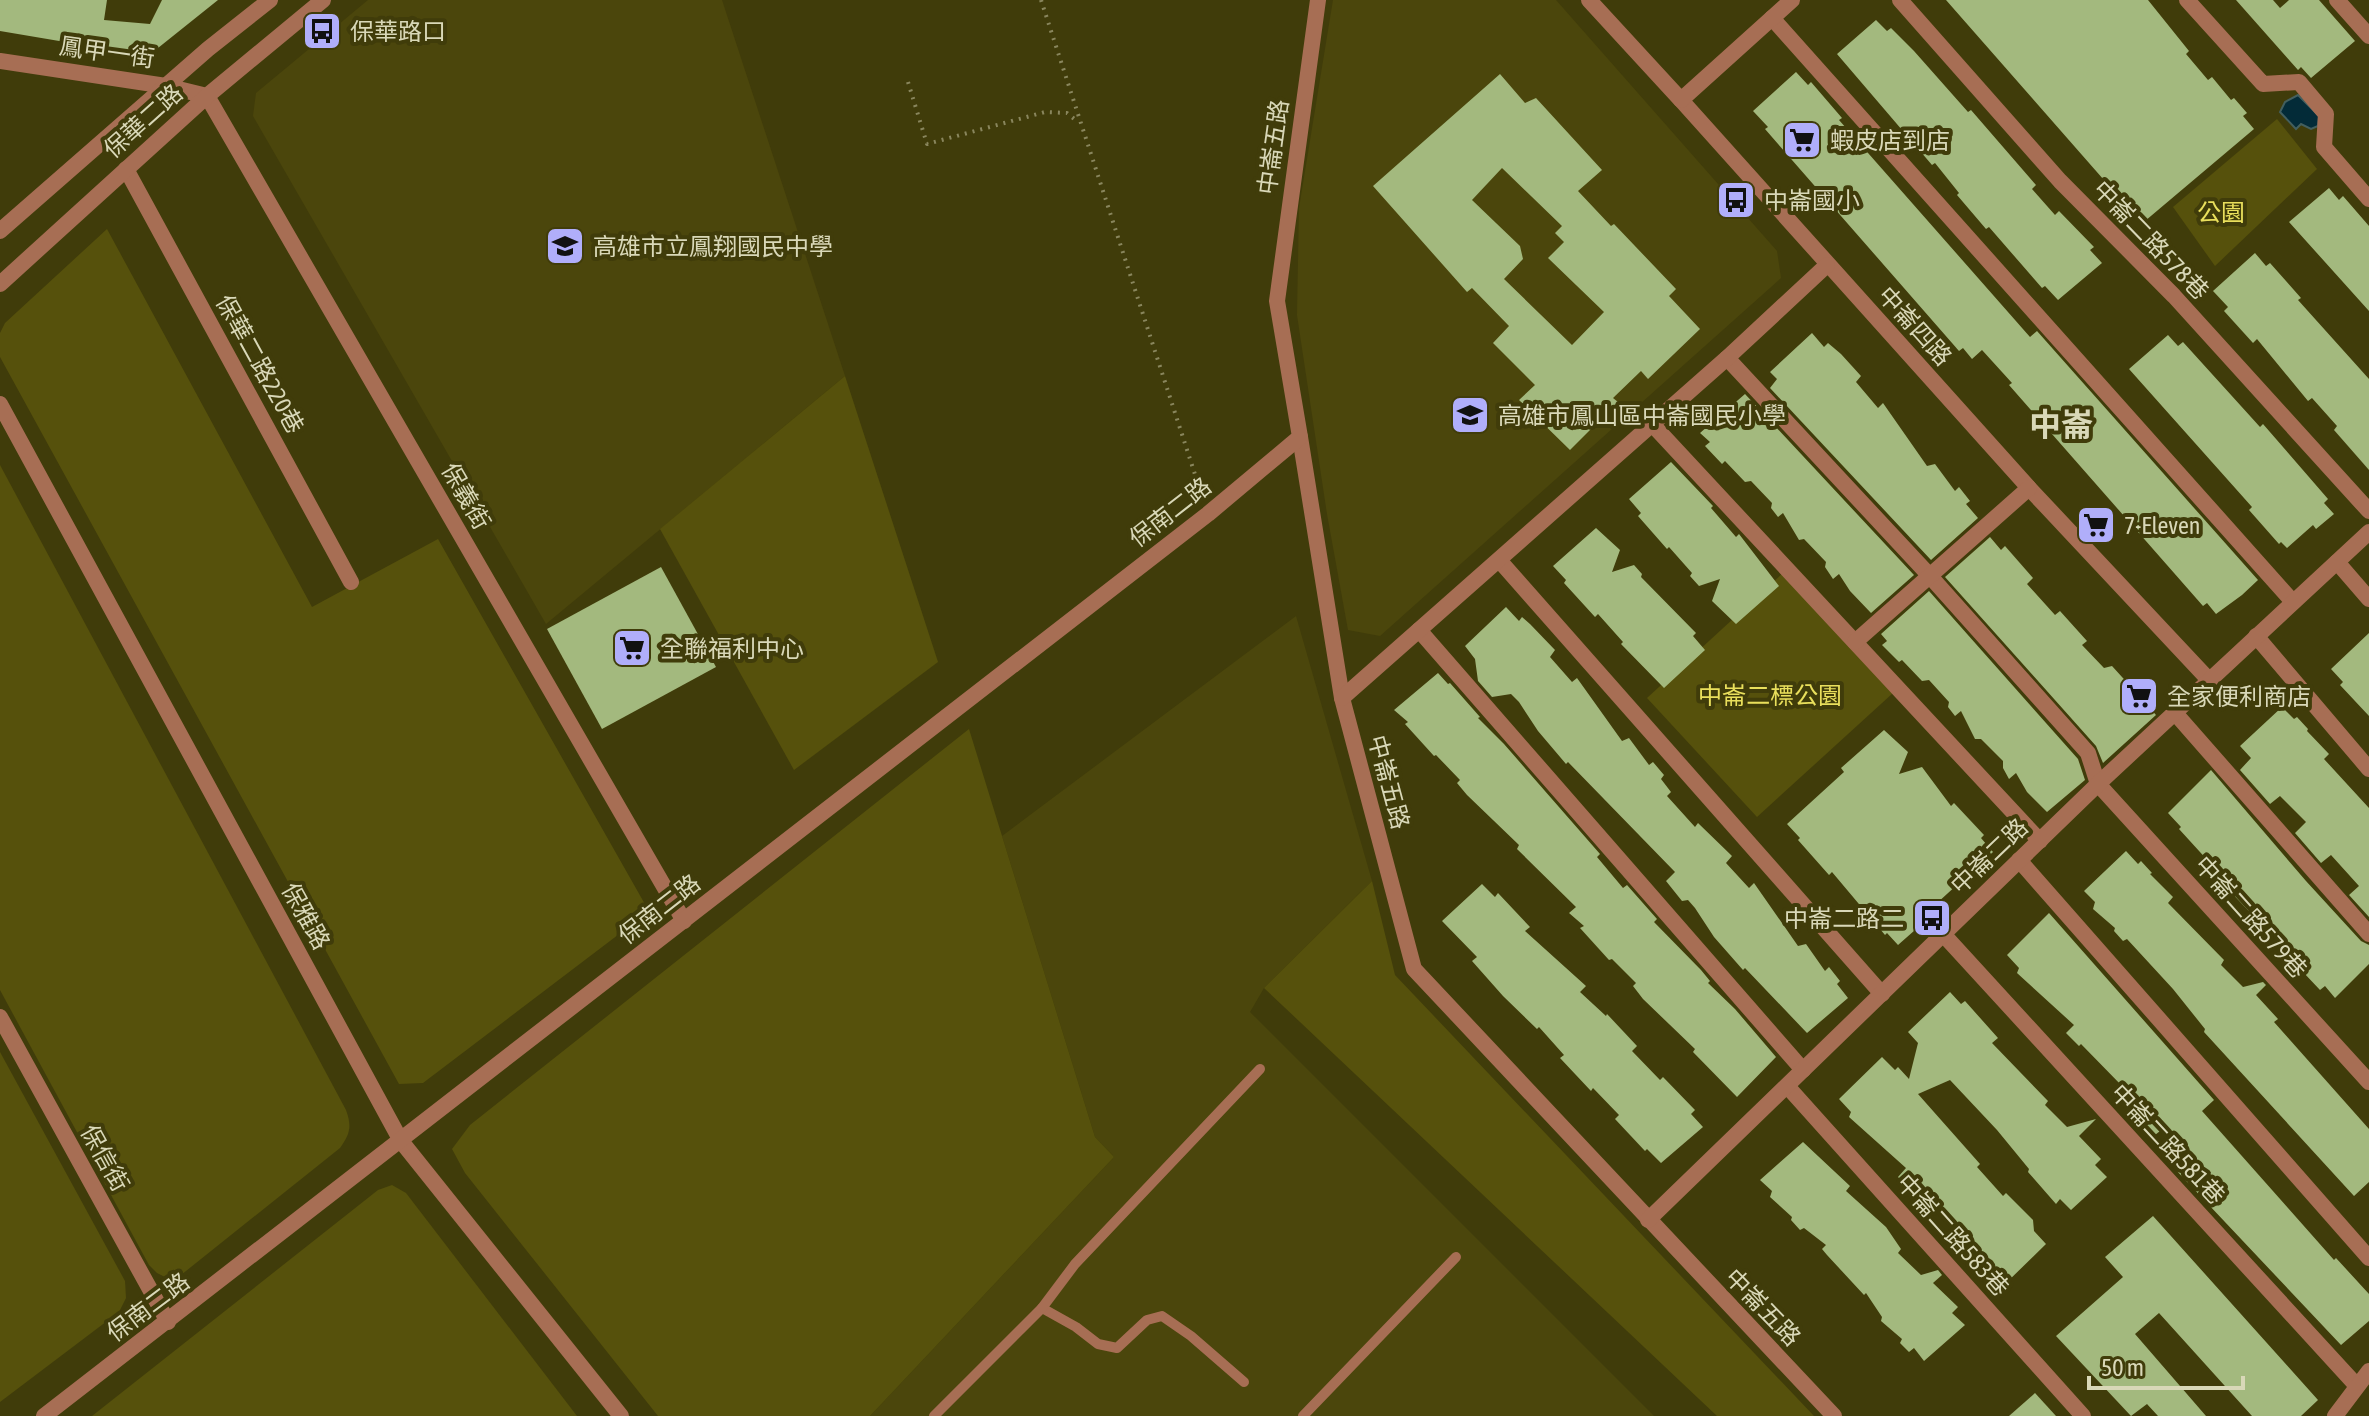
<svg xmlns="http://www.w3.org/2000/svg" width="2369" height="1416" viewBox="0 0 2369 1416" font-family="'Asap Condensed','Noto Sans TC',sans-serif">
  <rect width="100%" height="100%" fill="#403c0a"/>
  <!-- built -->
  <g fill="#4b460c">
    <polygon points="368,0 722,0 845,376 546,624 253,116 256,93"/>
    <polygon points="1333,0 1556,0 1777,251 1781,278 1380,636 1348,630 1327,514 1297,315 1299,208"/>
    <polygon points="1296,616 1372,881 1264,988 1250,1012 1654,1416 870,1416 1114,1157 1095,1137 1002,836"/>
  </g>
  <!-- green -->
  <g fill="#56510c">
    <polygon points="2277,119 2317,169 2215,266 2173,207"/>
    <polygon points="107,229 312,607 438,539 646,906 635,922 423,1083 399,1084 0,357 0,333 5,323"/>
    <polygon points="845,376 938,662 794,770 660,529"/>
    <path d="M 0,465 L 346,1110 C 352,1127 350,1134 340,1148 L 181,1275 L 169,1279 L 157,1273 L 149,1265 L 0,990 Z"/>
    <polygon points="1783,573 1893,693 1757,817 1647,698"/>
    <polygon points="969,729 1095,1137 1114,1157 870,1416 658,1416 465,1173 452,1149 470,1125"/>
    <polygon points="1372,881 1395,975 1814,1416 1717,1416 1264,988"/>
    <polygon points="0,1052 125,1281 126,1298 119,1312 0,1402"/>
    <polygon points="392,1185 406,1193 577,1416 92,1416 378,1190"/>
  </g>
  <!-- water -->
  <polygon fill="#032b38" stroke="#435f5e" stroke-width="2" points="2298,95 2319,116 2318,126 2311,129 2301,124 2296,129 2280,112 2285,102"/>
  <!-- building -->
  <g fill="#a3b97e" fill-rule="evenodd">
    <polygon points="0,0 107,0 104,20 150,24 162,0 218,0 148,56 0,31"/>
    <polygon points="1946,0 2148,0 2189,51 2186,54 2208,80 2212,77 2231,100 2234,98 2247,113 2243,116 2254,129 2145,221 2136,210 2132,212"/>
    <polygon points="2236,0 2273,0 2280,8 2289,0 2319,0 2355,41 2311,78 2301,67 2298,70"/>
    <polygon points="1876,20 1887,31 1891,28 1914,51 1968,112 1971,110 2036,185 2032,189 2055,215 2059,211 2094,247 2090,250 2102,263 2058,300 2045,286 2042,288 1989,227 1986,229 1957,195 1959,193 1935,163 1932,165 1837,54"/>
    <polygon points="1796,72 1808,85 1811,82 1842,118 1839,120 2030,337 2037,331 2258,580 2242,595 2216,614 2207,603 2203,606 2009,385 2012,383 1982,350 1972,359 1963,348 1959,351 1765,129 1768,127 1753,111"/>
    <path d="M 1500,74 L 1525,103 L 1536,98 L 1602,170 L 1578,191 L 1611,226 L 1614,224 L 1676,289 L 1669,296 L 1700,329 L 1648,379 L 1641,371 L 1613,398 L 1618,402 L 1570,450 L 1519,400 L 1535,385 L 1493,343 L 1509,326 L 1472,288 L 1467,292 L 1373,186 ZM 1502,168 L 1562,226 L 1555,233 L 1564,242 L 1548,258 L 1604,312 L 1572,345 L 1504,279 L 1523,259 L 1520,246 L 1472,200 Z"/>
    <polygon points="2329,188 2339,200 2343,196 2369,226 2369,311 2289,222"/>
    <polygon points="2255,253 2266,266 2270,263 2301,298 2298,300 2369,379 2369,470 2334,430 2337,426 2312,398 2308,401 2257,339 2253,343 2224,311 2228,307 2213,291"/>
    <polygon points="1812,333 1824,347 1828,343 1841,354 1861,376 1856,382 1878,408 1883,403 1927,466 1935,464 1955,491 1959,487 1970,501 1966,504 1978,518 1931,560 1770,388 1777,379 1770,372"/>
    <polygon points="2168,335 2178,346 2183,342 2260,427 2263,424 2328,499 2324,503 2334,514 2316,529 2313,525 2287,548 2281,542 2279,544 2249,510 2252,507 2129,369"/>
    <polygon points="1745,394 1914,575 1871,613 1850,591 1839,574 1833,579 1825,567 1826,562 1804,539 1799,540 1783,513 1778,517 1771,508 1772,503 1751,481 1745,482 1725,461 1722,464 1705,446 1710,442 1700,433"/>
    <polygon points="1671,462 1713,506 1711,508 1736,537 1739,534 1779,586 1736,624 1712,601 1720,579 1699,586 1690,576 1692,573 1669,547 1667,549 1638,516 1641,513 1629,499"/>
    <polygon points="1596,528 1620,550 1612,572 1634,565 1642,574 1641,577 1696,633 1693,636 1705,650 1664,688 1621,644 1623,642 1598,614 1595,617 1564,583 1566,580 1553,566"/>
    <polygon points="1990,537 2001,550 2005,546 2033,578 2027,584 2055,615 2060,611 2087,641 2082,645 2104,668 2112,666 2132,688 2136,685 2153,703 2149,707 2156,715 2103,763 2096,746 1945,577"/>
    <polygon points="661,567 716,667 602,729 547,629"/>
    <polygon points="1929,591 2078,759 2085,780 2047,812 2027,792 2016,773 2009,779 2003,768 2003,761 1981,739 1975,739 1961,711 1955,716 1948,707 1949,702 1929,680 1922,681 1902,660 1899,662 1882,645 1887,641 1881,634"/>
    <polygon points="1506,607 1519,621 1522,617 1530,624 1555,650 1550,657 1572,682 1577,678 1622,741 1629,738 1649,765 1653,762 1664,775 1661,779 1671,792 1667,796 1695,827 1698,823 1732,856 1726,863 1749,888 1754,883 1798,946 1806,944 1825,971 1829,967 1840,981 1837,984 1848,998 1807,1033 1745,968 1743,970 1714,937 1695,908 1688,900 1682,901 1666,881 1675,872 1568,762 1566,764 1538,731 1519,702 1511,694 1492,697 1478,681 1475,659 1465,646"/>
    <polygon points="2369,633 2369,716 2340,685 2343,682 2331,669"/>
    <polygon points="1438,673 1448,684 1450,683 1480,717 1478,718 1504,744 1600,854 1597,857 1623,888 1627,885 1657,919 1654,922 1701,970 1710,981 1708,983 1735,1009 1776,1057 1737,1097 1693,1052 1695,1049 1643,999 1633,986 1636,983 1612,959 1609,960 1580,928 1584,926 1569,913 1576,907 1517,849 1519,845 1467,795 1457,783 1460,780 1436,755 1434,756 1405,724 1408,722 1394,710"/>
    <polygon points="2282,707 2294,719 2297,717 2308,729 2307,731 2329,754 2324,759 2369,808 2369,917 2349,895 2359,886 2331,855 2321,863 2295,833 2306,822 2280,796 2270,804 2240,770 2251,758 2240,746"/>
    <polygon points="1884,730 1908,752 1899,774 1922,767 1951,806 1954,803 1984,835 1981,838 1993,852 1936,904 1940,908 1898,945 1887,933 1885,935 1832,872 1829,875 1798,840 1800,838 1787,824 1844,772 1841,768"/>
    <polygon points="2211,770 2306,881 2361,941 2369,945 2369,964 2335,998 2325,986 2320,990 2303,972 2282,949 2286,946 2263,920 2260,923 2228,889 2235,883 2213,860 2210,863 2179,829 2181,827 2168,813"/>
    <polygon points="2126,851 2138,864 2141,861 2152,873 2150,874 2173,897 2168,903 2224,960 2221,965 2243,987 2263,982 2266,985 2256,995 2278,1019 2274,1022 2369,1129 2369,1182 2354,1196 2204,1032 2205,1029 2173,989 2127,939 2123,941 2114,931 2115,928 2093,909 2095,902 2084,891"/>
    <polygon points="1482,884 1495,897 1498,893 1530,927 1525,931 1586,986 1580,992 1606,1016 1607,1014 1637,1046 1632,1051 1660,1080 1663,1077 1695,1110 1691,1114 1703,1127 1661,1163 1647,1149 1645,1151 1615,1119 1619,1115 1593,1088 1591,1091 1560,1058 1564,1055 1539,1027 1537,1029 1503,996 1472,961 1477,957 1442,921"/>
    <polygon points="2049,913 2214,1100 2202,1111 2334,1260 2336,1258 2369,1294 2369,1321 2341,1345 2175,1169 2186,1160 2160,1131 2155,1135 2139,1118 2143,1114 2125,1094 2124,1088 2081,1044 2079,1046 2066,1033 2074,1025 2017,973 2019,968 2007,955"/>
    <polygon points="1950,992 1961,1004 1965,1001 1998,1038 1992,1043 2048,1101 2045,1105 2067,1127 2096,1119 2079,1136 2101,1159 2095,1165 2107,1177 2071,1210 2060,1199 2056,1204 2028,1172 2029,1169 1997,1130 1950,1080 1918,1094 1980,1164 1977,1167 2003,1196 2006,1193 2033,1220 2034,1231 2046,1244 2002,1287 1992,1276 1987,1280 1971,1261 1975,1258 1954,1235 1956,1232 1936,1208 1932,1209 1913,1188 1911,1190 1898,1177 1906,1168 1849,1117 1851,1112 1839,1099 1882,1057 1895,1070 1898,1067 1909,1079 1918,1043 1908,1032"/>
    <polygon points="1803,1142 1850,1186 1846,1191 1886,1227 1901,1249 1898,1253 1921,1275 1938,1270 1942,1275 1933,1283 1958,1307 1952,1313 1965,1325 1924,1361 1914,1348 1909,1352 1900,1343 1902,1339 1881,1321 1882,1317 1866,1293 1864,1295 1827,1255 1822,1249 1826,1245 1804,1228 1800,1230 1791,1220 1792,1217 1770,1197 1772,1191 1760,1180"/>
    <polygon points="2153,1216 2318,1400 2301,1416 2252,1416 2159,1313 2135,1334 2206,1416 2158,1416 2147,1404 2131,1416 2056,1336 2123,1277 2105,1257"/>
    <polygon points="2035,1393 2056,1416 2009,1416"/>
  </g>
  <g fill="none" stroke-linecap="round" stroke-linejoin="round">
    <!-- path -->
    <g stroke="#89865d" stroke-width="4" stroke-dasharray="2 6" stroke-linecap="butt">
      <polyline points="1041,0 1202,496"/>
      <polyline points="908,82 927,144 1045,112 1067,113 1078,122"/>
    </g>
    <!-- service -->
    <g stroke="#a76e54" stroke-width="10">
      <polyline points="1042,1308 1076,1327 1098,1344 1117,1348 1147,1320 1162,1316 1191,1336 1244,1382"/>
      <polyline points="934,1416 1042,1308 1075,1264 1260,1069"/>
      <polyline points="1303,1416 1456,1257"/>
    </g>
    <!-- minor -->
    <g stroke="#a76e54" stroke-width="16">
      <polyline points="1900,0 2060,181 2174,296 2369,511"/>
      <polyline points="2187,0 2263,84 2299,82 2326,114 2324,147 2369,199"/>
      <polyline points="2337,0 2369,36"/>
      <polyline points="1772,18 2293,602"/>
      <polyline points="0,61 166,86 207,96 684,921"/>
      <polyline points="1681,100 2029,488 2209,680"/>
      <polyline points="126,169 351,582"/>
      <polyline points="0,231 208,49 270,0"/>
      <polyline points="0,284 207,96 323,0"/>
      <polyline points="1727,358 1929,575 2088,753 2098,784 2369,1082"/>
      <polyline points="0,404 401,1141 621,1416"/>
      <polyline points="1652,424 2040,841"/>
      <polyline points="1300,437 1342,698 1414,969 1834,1416"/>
      <polyline points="1499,560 1882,994"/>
      <polyline points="2337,562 2369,599"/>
      <polyline points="1419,630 1803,1070"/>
      <polyline points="2256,636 2369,769"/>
      <polyline points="1855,642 2029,488"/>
      <polyline points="1342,698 1727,358 1827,265"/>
      <polyline points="2175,713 2369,934"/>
      <polyline points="2019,860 2369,1258"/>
      <polyline points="1943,934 2357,1386"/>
      <polyline points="0,1017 168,1322"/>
      <polyline points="1787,1086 2083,1416"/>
      <polyline points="1648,1220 2098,784 2369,532"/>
      <polyline points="2335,1416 2369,1371"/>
    </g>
    <!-- tertiary -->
    <g stroke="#a76e54" stroke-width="16">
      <polyline points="1589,0 1681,100 1792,0"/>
      <polyline points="44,1416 1208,514 1300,437 1277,301 1318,0"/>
    </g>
  </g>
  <!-- icons -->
  <defs>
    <symbol id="bus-square" viewBox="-11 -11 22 22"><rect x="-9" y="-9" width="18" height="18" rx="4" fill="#b0aefa" stroke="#403c0a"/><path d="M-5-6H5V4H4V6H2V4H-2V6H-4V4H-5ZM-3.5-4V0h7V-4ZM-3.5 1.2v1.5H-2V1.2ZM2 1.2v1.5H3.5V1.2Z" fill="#111"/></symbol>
    <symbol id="supermarket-square" viewBox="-11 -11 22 22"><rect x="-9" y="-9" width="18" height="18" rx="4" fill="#b0aefa" stroke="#403c0a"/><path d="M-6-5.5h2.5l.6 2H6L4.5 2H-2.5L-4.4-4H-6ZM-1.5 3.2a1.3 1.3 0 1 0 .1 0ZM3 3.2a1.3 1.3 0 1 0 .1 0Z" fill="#111"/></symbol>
    <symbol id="school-square" viewBox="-11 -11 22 22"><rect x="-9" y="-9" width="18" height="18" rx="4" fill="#b0aefa" stroke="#403c0a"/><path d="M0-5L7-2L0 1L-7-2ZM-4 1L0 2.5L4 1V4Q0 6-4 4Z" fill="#111"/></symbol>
  </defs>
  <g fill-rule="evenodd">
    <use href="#bus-square" x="300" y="9" width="44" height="44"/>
    <use href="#supermarket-square" x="1780" y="118" width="44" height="44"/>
    <use href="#bus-square" x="1714" y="178" width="44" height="44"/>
    <use href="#school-square" x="543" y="224" width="44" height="44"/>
    <use href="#school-square" x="1448" y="393" width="44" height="44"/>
    <use href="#supermarket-square" x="2074" y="503" width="44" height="44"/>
    <use href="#supermarket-square" x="610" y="626" width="44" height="44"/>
    <use href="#supermarket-square" x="2117" y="674" width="44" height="44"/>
    <use href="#bus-square" x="1910" y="896" width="44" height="44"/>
  </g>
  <g text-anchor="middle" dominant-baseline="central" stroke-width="8" stroke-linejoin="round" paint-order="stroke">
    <!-- poi labels -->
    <g font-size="24" fill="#d9d8b8" stroke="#403c0a" text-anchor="start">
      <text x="350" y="31">保華路口</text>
      <text x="1830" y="140">蝦皮店到店</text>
      <text x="1764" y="200">中崙國小</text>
      <text x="593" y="246">高雄市立鳳翔國民中學</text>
      <text x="1498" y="415">高雄市鳳山區中崙國民小學</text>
      <text x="2124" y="525">7-Eleven</text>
      <text x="660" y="648">全聯福利中心</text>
      <text x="2167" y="696">全家便利商店</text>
      <text x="1904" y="918" text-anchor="end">中崙二路二</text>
    </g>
    <!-- street labels -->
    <g font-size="24" fill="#d9d8b8" stroke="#403c0a">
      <text transform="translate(107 52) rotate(8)">鳳甲一街</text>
      <text transform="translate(143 121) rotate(-42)">保華二路</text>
      <text transform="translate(1273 147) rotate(-82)">中崙五路</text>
      <text transform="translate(2151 240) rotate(46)">中崙二路578巷</text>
      <text transform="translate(1915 326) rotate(48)">中崙四路</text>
      <text transform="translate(260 364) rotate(61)">保華二路220巷</text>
      <text transform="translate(466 496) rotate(60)">保義街</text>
      <text transform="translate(1170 512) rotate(-38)">保南二路</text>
      <text transform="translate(1389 782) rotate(75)">中崙五路</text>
      <text transform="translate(1989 856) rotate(-44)">中崙二路</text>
      <text transform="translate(659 909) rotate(-38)">保南二路</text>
      <text transform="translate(306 916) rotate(61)">保雅路</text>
      <text transform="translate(2251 917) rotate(48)">中崙二路579巷</text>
      <text transform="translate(2168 1144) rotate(47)">中崙二路581巷</text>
      <text transform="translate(105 1158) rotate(61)">保信街</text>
      <text transform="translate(1953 1235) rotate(48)">中崙二路583巷</text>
      <text transform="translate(148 1307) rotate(-37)">保南二路</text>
      <text transform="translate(1763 1307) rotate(46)">中崙五路</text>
    </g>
    <!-- park labels -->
    <g font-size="24" fill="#e9df5c" stroke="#403c0a">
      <text x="2221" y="212">公園</text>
      <text x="1770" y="695">中崙二標公園</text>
    </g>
    <!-- district labels -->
    <g font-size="32" font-weight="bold" fill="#d9d8b8" stroke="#403c0a">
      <text x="2061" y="424">中崙</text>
    </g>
  </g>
  <!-- scale -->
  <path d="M2089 1376v12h154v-12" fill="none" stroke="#d9d8b8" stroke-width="4"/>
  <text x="2101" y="1376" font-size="24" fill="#d9d8b8" stroke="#403c0a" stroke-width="6" paint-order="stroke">50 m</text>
</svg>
